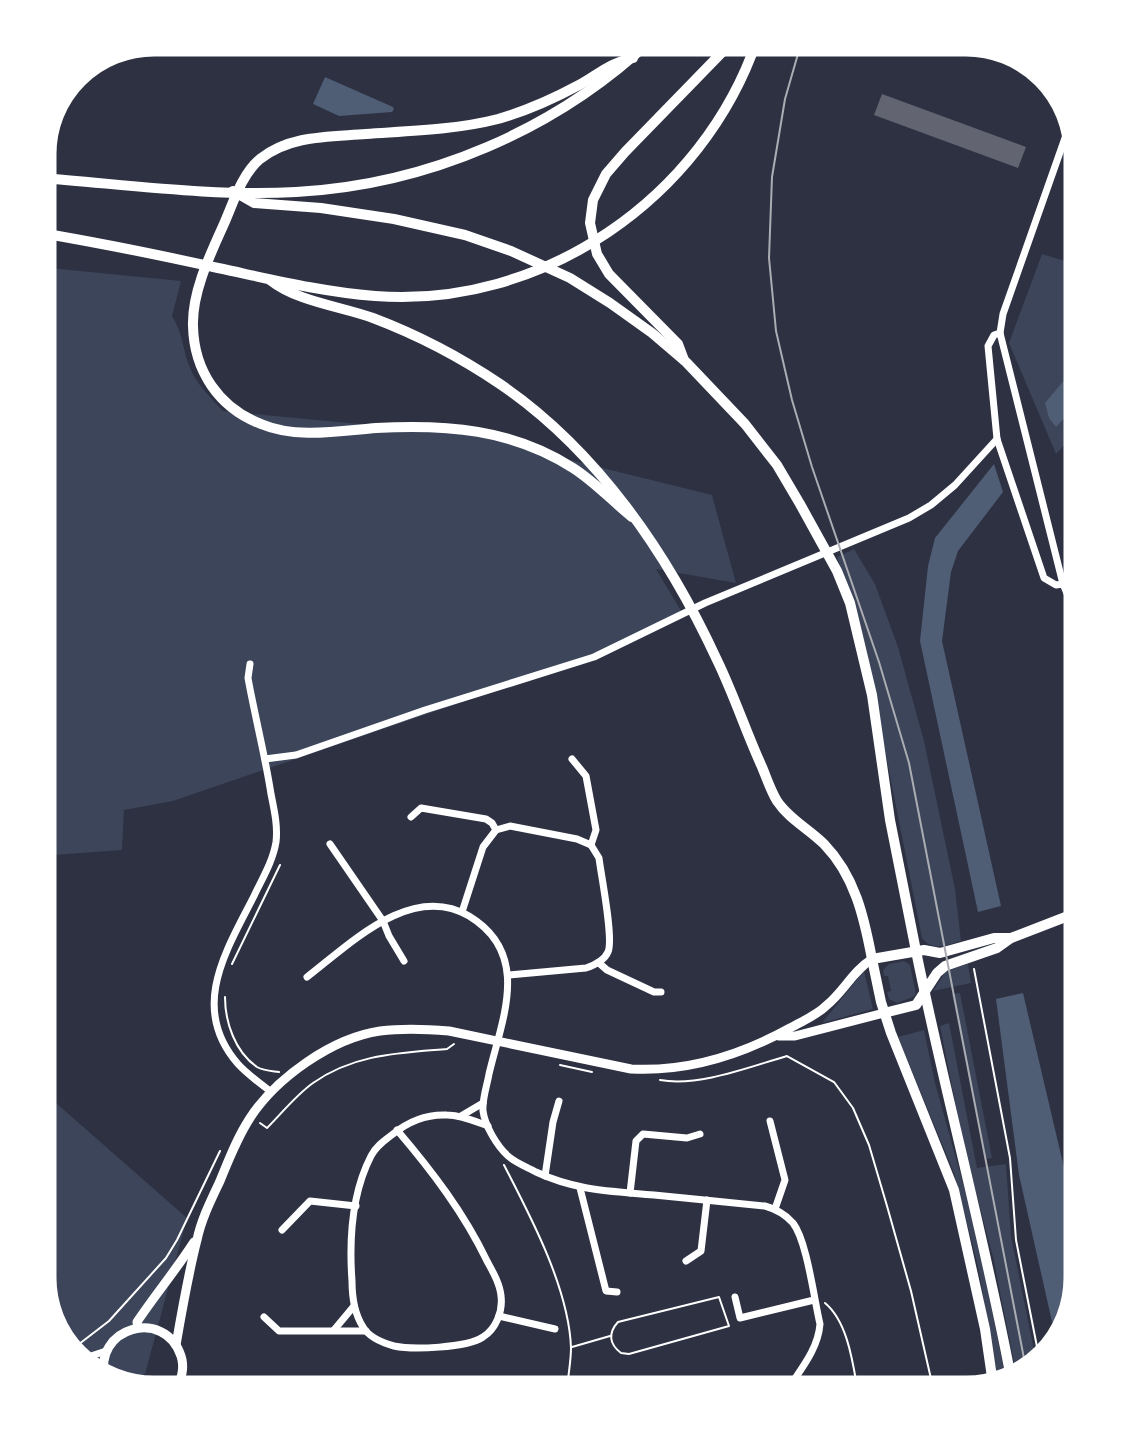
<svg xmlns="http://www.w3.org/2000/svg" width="1121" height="1432" viewBox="0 0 1121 1432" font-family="'Archivo Narrow',sans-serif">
  <rect width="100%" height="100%" fill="#2d3142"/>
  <!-- green -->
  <g fill="#3c4559">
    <polygon points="1081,221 1081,427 1056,454 1009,343 1042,254 1065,261"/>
    <path d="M 40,267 L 181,281 L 172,316 C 183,334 182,346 189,365 C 195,383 210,397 223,411 L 497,437 L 522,448 L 712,495 L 736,583 L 656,569 L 683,614 L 594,657 L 173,801 L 124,810 L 122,850 L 40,856 Z"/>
    <path d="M 854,549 L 875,584 L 898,647 L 924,741 L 955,889 L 961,941 C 946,945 933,952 922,938 L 861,629 L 837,557 Z"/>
    <polygon points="904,961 910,965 916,994 913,997 897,1003 889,999 887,992 891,991 888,976 884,976 883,970 889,964"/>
    <polygon points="968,964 971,983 933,991 946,971"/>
    <polygon points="864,971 873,1009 822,1023"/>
    <polygon points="960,993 992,1158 985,1159 952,994"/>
    <polygon points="949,1023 977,1168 1006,1164 1011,1236 1037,1365 1030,1373 1017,1377 993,1257 965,1151 940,1026"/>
    <polygon points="924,1030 935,1083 976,1230 1006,1380 998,1382 978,1266 954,1173 898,1037"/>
    <polygon points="40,1089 187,1218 145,1374 121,1384 98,1377 59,1341 40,1278"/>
  </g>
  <!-- water -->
  <g fill="#4f5d75">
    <polygon points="325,77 393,107 394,109 392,112 339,116 313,104"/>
    <polygon points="1081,360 1081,400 1056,427 1049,418 1045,403"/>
    <polygon points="994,464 1003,492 958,551 951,572 942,641 1001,906 978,912 920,641 928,566 935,538"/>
    <path d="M 1023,993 L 1081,1240 C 1081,1271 1079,1320 1057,1344 L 1019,1175 L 996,999 Z"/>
  </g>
  <!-- building -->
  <polygon fill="#626471" points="882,94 1026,147 1018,168 874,115"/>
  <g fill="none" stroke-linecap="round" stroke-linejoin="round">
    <!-- path -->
    <g stroke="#fff" stroke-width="2">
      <polyline points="232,964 280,865"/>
      <polyline points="974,969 1010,1158 1016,1240 1040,1362"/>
      <path d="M 225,997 C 225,1022 235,1052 257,1067 C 264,1071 272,1071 279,1072"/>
      <polyline points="560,1065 592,1072"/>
      <path d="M 660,1080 C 699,1087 749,1067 787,1056 L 834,1082 L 853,1108 L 869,1145 L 887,1206 L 911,1291 L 934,1392"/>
      <path d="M 260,1123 L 267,1128 C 282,1113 296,1095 313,1083 C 354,1054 399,1053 447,1049 L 454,1044"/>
      <path d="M 504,1165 C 531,1217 569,1289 571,1348 C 571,1359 569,1370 568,1380"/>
      <path d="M 719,1297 L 729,1326 L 629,1354 L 621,1353 C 609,1344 608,1333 618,1322 Z"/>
      <path d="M 825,1303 C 848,1322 853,1364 858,1392"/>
      <polyline points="572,1347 610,1336"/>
      <polyline points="70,1351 109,1321 166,1258 177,1240 220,1151"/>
    </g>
    <!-- minor -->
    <g stroke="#fff" stroke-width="7">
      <polyline points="1071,121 1003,314 1000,333 1063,584 1076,615 1081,618"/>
      <polyline points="1000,333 994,335 988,346 997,439 1044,578 1056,585 1063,584"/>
      <path d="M 250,664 L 248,678 C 255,717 265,755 271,794 C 274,809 278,826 276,842 C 273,861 262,879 254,896 C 226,951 189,1008 238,1064 C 248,1075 260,1083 271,1092"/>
      <polyline points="265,759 296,755 425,710 594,657 705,603 909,518 931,505 955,485 997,439"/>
      <polyline points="572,759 586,776 596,830 591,845"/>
      <polyline points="411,817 421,808 486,819 492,823 496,830"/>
      <polyline points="330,844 383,921 389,936 404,961"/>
      <path d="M 462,912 L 483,847 L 496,830 L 510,826 L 577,839 L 591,845 L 599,858 C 601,875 614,939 608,952 C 604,961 595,965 586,968 L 509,975"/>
      <polyline points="599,963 607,970 654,992 661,992"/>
      <path d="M 307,977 C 350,944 411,882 469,916 C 532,954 502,1019 489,1074 C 487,1086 482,1099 483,1111 C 485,1126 497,1146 508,1156 C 516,1163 527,1167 536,1172 C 577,1191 611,1191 654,1195 C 691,1199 728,1202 765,1206 C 776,1209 785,1214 793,1223 C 807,1241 814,1299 820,1324 C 818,1350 800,1370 786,1392"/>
      <polyline points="461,1116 483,1103"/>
      <polyline points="770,1121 785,1180 775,1209"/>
      <path d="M 397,1130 C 432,1171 464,1213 487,1261 C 493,1272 500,1284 501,1296 C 503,1311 496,1329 483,1337 C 467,1348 412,1350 394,1346 C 383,1343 369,1337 363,1327 C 354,1313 352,1297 352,1281 C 349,1240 352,1193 371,1156 C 376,1146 385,1140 393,1134 C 409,1121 426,1114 447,1115 C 461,1115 474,1121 488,1126"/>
      <polyline points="545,1176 553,1122 559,1101"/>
      <polyline points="580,1188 606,1291 617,1292"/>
      <polyline points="630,1193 636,1141 643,1134 687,1138 700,1134"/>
      <polyline points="282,1230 310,1201 356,1206"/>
      <polyline points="686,1261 701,1251 707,1200"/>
      <polyline points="735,1297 740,1318 814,1300"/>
      <polyline points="499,1316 555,1329"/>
      <polyline points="264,1317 279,1331 366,1331"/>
      <polyline points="334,1330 354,1306"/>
      <polyline points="79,1360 106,1351"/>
      <polyline points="568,1392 568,1388"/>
      <polyline points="668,1392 692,1383"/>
    </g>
    <!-- tertiary -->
    <g stroke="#fff" stroke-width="9">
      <polyline points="779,1036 795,1036 884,1013"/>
      <path d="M 138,1328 L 137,1322 C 155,1295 176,1270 194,1242"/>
      <path d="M 176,1345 C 182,1310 188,1275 197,1240 C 201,1220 211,1200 220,1181 C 229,1159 237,1138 250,1118 C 276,1078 332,1038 380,1031 C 403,1028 426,1029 449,1031 L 631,1069 C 687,1072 741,1055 790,1028 C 804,1020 816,1016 827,1005 C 844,991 853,971 872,959"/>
      <path d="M 105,1379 C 92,1327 165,1307 181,1356 C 185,1368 181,1381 174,1392"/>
    </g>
    <!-- secondary -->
    <g stroke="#fff" stroke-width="10">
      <path d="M 916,951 C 945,1094 984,1235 1011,1378"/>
      <polyline points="884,1013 916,1005 937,973 945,966 997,948 1011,938 1081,911"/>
      <polyline points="993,1384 985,1329 954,1190 891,1033 881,1002 872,959 924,950 940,953 994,938 1011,938"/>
    </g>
    <!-- trunk -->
    <g stroke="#fff" stroke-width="10">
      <path d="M 41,178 C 122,184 215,197 296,192 C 427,185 556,130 651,40"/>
      <polyline points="233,191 254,203 321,208 394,219 465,235 511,251 570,278 610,303 652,333 686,362 745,424 777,465 800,504 837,571 850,603 872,695 890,820 916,951"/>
      <path d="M 41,233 C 100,243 159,255 218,268 C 270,279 322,292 375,296 C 542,309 703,198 757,40"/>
      <path d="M 270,280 C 298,302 340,306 373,318 C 418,335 460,357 500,384 C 597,450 668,554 717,660 C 734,695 746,732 762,767 C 767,779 771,791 777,801 C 789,819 809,829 824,844 C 855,876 864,917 872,959"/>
      <polyline points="684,360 678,344 609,274 597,254 590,223 593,200 606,174 625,152 734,40"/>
      <path d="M 632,517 C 612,501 595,482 573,468 C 513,429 445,424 376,428 C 339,431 296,439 261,424 C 219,408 194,371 193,326 C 192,293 209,257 223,226 C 233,204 241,175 260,159 C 290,135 329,137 366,134 C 409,131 455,130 498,119 C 526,111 553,99 579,85 C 601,73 607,64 633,58"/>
    </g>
    <!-- tram -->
    <polyline stroke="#abadb3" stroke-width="2" points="802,40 785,99 772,177 769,258 776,331 792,400 812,467 879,662 909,763 1027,1374"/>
  </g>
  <!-- crop -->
  <path d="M0 0H1121V1432H0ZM154 52H966A102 102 0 0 1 1068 154V1278A102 102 0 0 1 966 1380H154A102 102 0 0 1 52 1278V154A102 102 0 0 1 154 52Z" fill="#fff" fill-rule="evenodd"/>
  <path fill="none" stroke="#fff" stroke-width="9" d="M154 52H966A102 102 0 0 1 1068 154V1278A102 102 0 0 1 966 1380H154A102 102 0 0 1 52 1278V154A102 102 0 0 1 154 52Z"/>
</svg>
